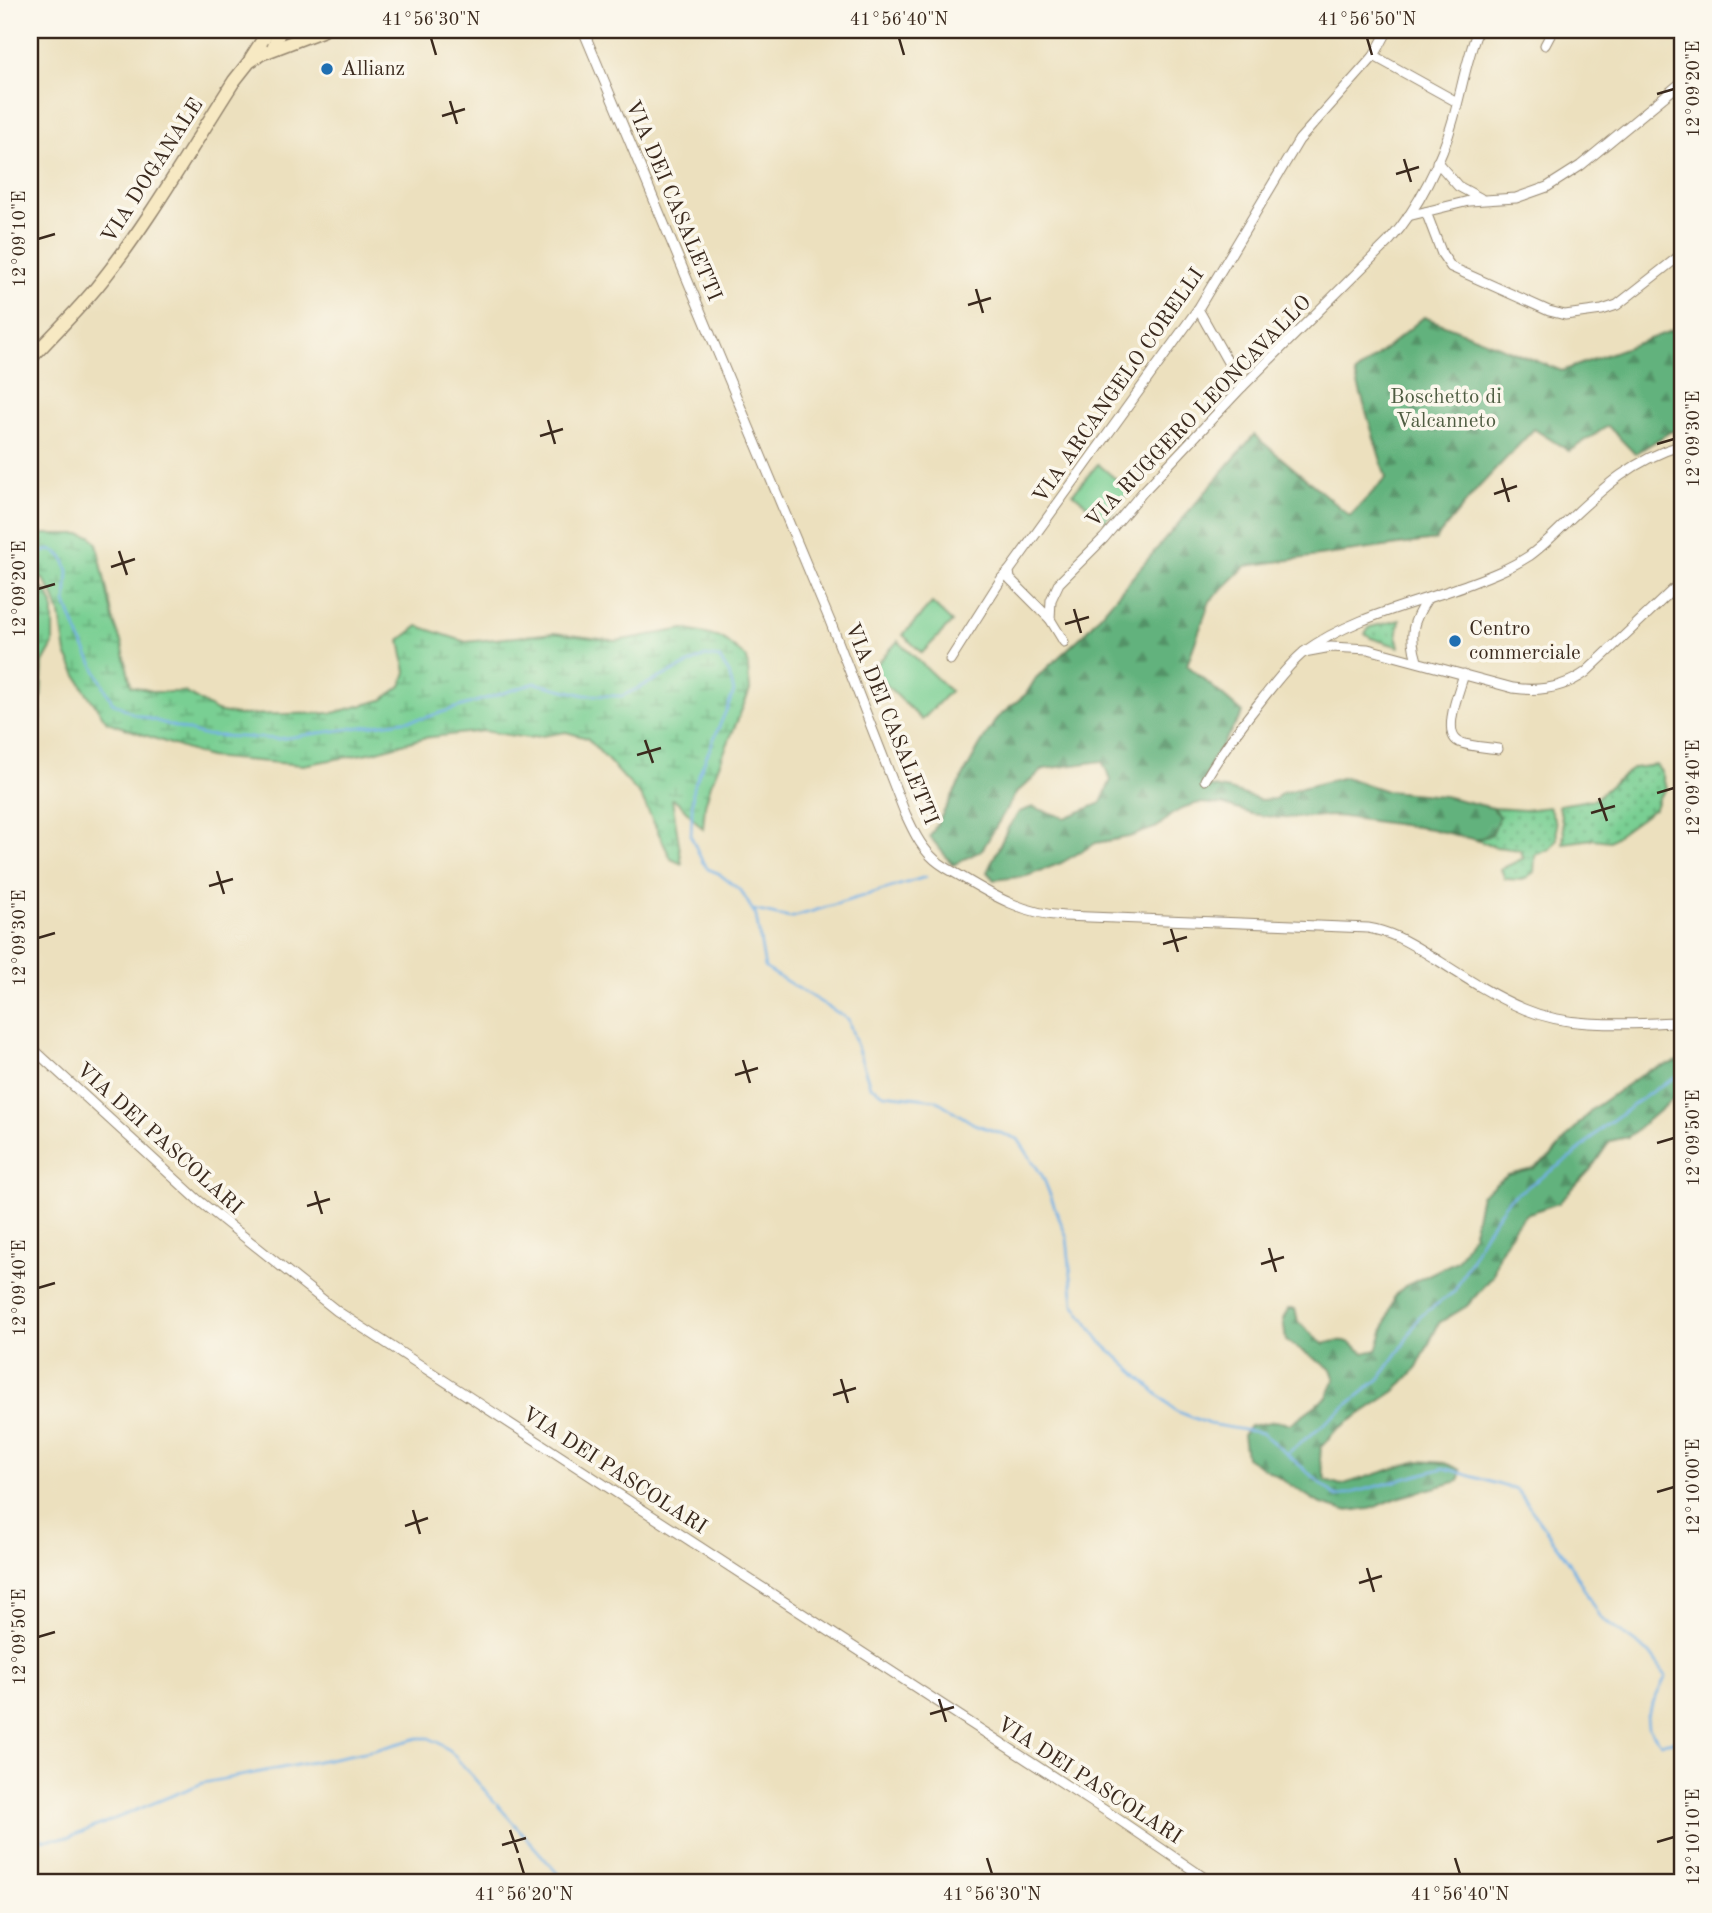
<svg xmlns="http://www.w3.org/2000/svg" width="1712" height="1913" viewBox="0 0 1712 1913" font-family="'Old Standard TT',serif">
  <defs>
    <pattern id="grass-dots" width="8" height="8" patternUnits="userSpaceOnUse" patternTransform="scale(1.75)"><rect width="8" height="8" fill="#79cf93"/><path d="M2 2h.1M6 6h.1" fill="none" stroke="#64a877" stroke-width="1.8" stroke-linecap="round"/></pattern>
    <pattern id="forest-firs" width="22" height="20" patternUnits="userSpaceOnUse" patternTransform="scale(1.75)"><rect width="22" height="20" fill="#62b27d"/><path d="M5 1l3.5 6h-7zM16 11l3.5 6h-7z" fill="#529166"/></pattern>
    <pattern id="wetland-marsh" width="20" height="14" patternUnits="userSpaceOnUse" patternTransform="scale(1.75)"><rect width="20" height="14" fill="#79cf93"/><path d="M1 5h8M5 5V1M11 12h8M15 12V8" fill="none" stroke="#64a877"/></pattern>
  </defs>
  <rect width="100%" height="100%" fill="#fbf7ec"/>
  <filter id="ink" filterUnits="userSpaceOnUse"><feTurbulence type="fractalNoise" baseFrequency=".0143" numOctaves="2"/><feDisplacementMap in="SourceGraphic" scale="14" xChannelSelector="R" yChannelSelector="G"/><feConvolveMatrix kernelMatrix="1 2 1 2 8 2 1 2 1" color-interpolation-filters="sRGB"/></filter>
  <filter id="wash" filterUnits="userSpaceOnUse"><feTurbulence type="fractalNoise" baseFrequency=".00686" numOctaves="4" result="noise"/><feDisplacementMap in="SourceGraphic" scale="28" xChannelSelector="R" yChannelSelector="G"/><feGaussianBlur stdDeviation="1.57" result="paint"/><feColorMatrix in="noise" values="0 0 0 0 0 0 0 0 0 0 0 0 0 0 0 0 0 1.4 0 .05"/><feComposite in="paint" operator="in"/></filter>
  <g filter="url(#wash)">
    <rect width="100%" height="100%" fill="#ece0be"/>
    <!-- grass -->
    <g fill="url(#grass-dots)" stroke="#5a7c58" stroke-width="2">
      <polygon points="1400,620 1397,637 1399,647 1371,638 1365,634 1370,627"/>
      <polygon points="1656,765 1662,773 1666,789 1659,797 1655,808 1610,841 1593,839 1563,843 1564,833 1559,805 1595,799 1618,779 1634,768"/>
      <polygon points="1549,807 1556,823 1557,839 1550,849 1535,855 1534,872 1523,880 1505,879 1501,869 1524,858 1520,850 1496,847 1476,840 1492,834 1499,817 1493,808 1524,810"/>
    </g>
    <!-- forest -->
    <g fill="url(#forest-firs)" stroke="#4e6e4e" stroke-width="2">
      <polygon points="1424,317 1562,371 1682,327 1682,429 1670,432 1635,454 1608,426 1569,451 1534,429 1478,488 1435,540 1246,566 1210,601 1187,665 1243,713 1211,761 1203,784 1207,786 1230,790 1260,800 1275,799 1282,793 1345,777 1386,791 1444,796 1493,808 1499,817 1492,834 1476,840 1431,829 1336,816 1279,818 1252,814 1224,805 1199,803 1185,807 1171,815 1157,827 1129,837 1096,843 1061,863 1027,876 994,880 987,872 1008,828 1019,812 1033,807 1065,818 1101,803 1111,780 1102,761 1044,769 1016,793 982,850 953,865 930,837 979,747 997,718 1026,694 1036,678 1084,634 1254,435 1350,516 1386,478 1355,374"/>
      <path d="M 1682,1060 L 1682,1091 L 1628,1137 L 1610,1141 L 1590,1170 L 1559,1203 L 1526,1214 L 1515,1226 L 1498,1256 L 1493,1276 L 1467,1306 L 1439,1323 L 1417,1368 L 1395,1391 L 1335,1431 L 1321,1447 L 1320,1461 L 1326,1480 L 1341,1485 L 1418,1461 L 1445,1463 L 1460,1470 L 1459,1481 L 1400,1497 L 1370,1509 L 1344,1511 L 1319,1503 L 1246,1457 L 1243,1435 L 1250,1426 L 1275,1421 L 1290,1424 L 1327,1397 L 1335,1380 L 1331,1369 L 1286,1341 L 1283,1319 L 1288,1309 L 1295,1309 L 1298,1322 L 1323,1344 C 1344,1338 1347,1339 1364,1353 L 1377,1350 L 1395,1295 L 1405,1286 L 1457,1261 L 1472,1236 L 1481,1195 L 1508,1175 L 1533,1169 L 1551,1156 L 1591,1110 L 1647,1071 Z"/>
    </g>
    <!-- wetland -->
    <g fill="url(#wetland-marsh)" stroke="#5a7c58" stroke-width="2">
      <polygon points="30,533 37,534 81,534 91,536 97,544 113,619 122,644 131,686 156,692 185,692 216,711 238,715 333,713 382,700 401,686 406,672 400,640 418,626 466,642 554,633 616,641 684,629 722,638 747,658 750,690 711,784 705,805 703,829 678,802 672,799 682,864 671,859 641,796 587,738 566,732 528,738 483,731 423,738 374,752 303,765 208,757 107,722 84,689 66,654 60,614 53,594 43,579 30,575"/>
      <polygon points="35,583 48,593 53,605 53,645 43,663 39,734 30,739 30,584"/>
    </g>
    <!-- park -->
    <g fill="#79cf93" stroke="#5a7c58" stroke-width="2">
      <polygon points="1098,464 1130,491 1105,521 1073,493"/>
      <polygon points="932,603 952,622 922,653 903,635"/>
      <polygon points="898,641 950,691 922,720 871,670"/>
    </g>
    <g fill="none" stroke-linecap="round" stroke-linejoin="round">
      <!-- stream -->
      <g stroke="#73b1e5" stroke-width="2.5">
        <polyline points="30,556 49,550 57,552 64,559 68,571 66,603 80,639 112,702 134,714 202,735 278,739 424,718 535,683 585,695 622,696 705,656 719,658 729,673 734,692 693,788 691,836 702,861 708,869 718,873 741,891 756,916 765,968 848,1019 870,1086 884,1094 936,1100 974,1124 1018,1139 1043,1177 1067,1238 1074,1304 1101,1342 1176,1411 1209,1424 1262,1433 1337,1497 1444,1468 1517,1490 1569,1562 1599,1616 1650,1654 1666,1676 1647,1716 1648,1727 1661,1743 1682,1740"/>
        <polyline points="754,910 790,918 926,877"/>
        <polyline points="1288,1453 1379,1379 1402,1347 1419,1317 1454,1292 1485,1233 1509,1199 1573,1156 1603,1127 1657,1088 1682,1074"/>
        <polyline points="30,1834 44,1840 70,1837 203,1783 375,1750 418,1738 429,1738 439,1743 451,1752 566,1883"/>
      </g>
    </g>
  </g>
  <g filter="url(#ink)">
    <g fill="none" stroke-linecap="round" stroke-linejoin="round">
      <defs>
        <g id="street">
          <path d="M 583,30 L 830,621 L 905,813 C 912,828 919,844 931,856 C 939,865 952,871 962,877 C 995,897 1025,914 1064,916 L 1368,928 C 1394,932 1414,946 1436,959 C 1464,977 1493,996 1524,1009 C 1573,1030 1630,1023 1682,1022"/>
          <polyline points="1681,30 1682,34"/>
          <polyline points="1545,45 1553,30"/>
          <polyline points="1374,56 1457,102"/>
          <polyline points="1437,162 1458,186 1480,198"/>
          <polyline points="1426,212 1442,254 1451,267 1549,311 1565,315 1602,310 1617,305 1682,254"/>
          <polyline points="1408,216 1469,201 1516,198 1547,187 1580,166 1682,82"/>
          <polyline points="1198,309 1242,387"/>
          <path d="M 1682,445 C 1633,460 1605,486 1568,521 C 1556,533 1543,546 1529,556 C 1509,569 1487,577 1466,585 C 1411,605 1352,617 1304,652 L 1331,647 L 1368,649 L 1513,688 C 1540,692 1564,688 1586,672 L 1682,581"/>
          <polyline points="1050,619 1010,579 1009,571 1198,309 1299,140 1374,56 1388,30"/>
          <path d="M 1064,642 L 1050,619 L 1051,600 L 1059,583 L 1104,538 L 1143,492 L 1242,387 L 1390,240 C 1418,209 1442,160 1453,120 C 1462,89 1466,60 1478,30"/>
          <polyline points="950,660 1002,578 1009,571"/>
          <path d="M 1417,661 C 1409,634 1412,622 1427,599"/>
          <path d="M 1464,674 C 1460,689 1441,733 1459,742 C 1470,747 1486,747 1498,749"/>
          <path d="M 1205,780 C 1222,751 1242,724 1263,698 C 1276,682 1288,665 1304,652"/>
          <polyline points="30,1046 198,1200 337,1311 1112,1815 1212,1883"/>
        </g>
        <g id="secondary">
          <polyline points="273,48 280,30"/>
          <polyline points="251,58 269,30"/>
          <path d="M 30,359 C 52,336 75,313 96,288 C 148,224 189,151 234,81 L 249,62 L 261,54 L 324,30"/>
        </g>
      </defs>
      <!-- street casing -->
      <use href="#street" stroke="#94856e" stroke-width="11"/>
      <!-- secondary casing -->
      <use href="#secondary" stroke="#94856e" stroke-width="15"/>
      <!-- street -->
      <use href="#street" stroke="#fff" stroke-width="9"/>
      <!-- secondary -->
      <use href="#secondary" stroke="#f7e9c3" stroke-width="12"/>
    </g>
  </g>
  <!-- ticks -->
  <path fill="none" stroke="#3b2a1e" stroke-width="2.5" d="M 431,38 L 436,55M 899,38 L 904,55M 1367,38 L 1372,55M 1657,94 L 1674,89M 450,101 L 457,124M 442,116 L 465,109M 1404,159 L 1411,182M 1396,174 L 1419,167M 38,239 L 55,234M 976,289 L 983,313M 968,305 L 991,298M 548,420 L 555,444M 540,436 L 563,429M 1657,444 L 1674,439M 1502,478 L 1509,502M 1494,494 L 1517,486M 119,551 L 127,575M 111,567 L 135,559M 38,589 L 55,584M 1074,609 L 1081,633M 1065,624 L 1089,617M 645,740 L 653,763M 637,755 L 661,748M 1657,793 L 1674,788M 1599,798 L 1607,821M 1591,813 L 1615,806M 217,871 L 224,894M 209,886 L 233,879M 1171,929 L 1178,952M 38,938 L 55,933M 1163,944 L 1187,937M 743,1060 L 750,1083M 735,1075 L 758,1068M 1657,1143 L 1674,1138M 315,1191 L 322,1214M 307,1206 L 330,1199M 1269,1248 L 1276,1272M 1261,1264 L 1284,1257M 38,1288 L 55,1283M 841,1379 L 848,1403M 833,1395 L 856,1388M 1657,1492 L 1674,1487M 413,1510 L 420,1534M 405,1526 L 428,1518M 1367,1568 L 1374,1592M 1359,1583 L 1382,1576M 38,1637 L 55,1632M 939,1699 L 946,1722M 930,1714 L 954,1707M 510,1830 L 518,1853M 1657,1842 L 1674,1837M 502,1845 L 526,1838M 519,1858 L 524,1874M 987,1858 L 992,1874M 1455,1858 L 1460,1874"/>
  <!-- markers -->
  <g fill="#1f6fb2" stroke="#fbf7ec" stroke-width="2.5">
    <circle cx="327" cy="69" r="7"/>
    <circle cx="1455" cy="641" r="7"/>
  </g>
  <g text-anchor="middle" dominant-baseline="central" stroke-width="7" stroke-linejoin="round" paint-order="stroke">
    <!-- poi labels -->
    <g font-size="21" fill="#3b2a1e" stroke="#fbf7ec" text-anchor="start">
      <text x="341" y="69">Allianz</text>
      <text x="1469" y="629">Centro<tspan x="1469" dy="24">commerciale</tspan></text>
    </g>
    <!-- street labels -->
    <g font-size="21" fill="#3b2a1e" stroke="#fbf7ec">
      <text transform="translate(153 171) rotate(-57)">VIA DOGANALE</text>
      <text transform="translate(673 201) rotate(67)">VIA DEI CASALETTI</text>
      <text transform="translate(1119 386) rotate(-55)">VIA ARCANGELO CORELLI</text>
      <text transform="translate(1199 412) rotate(-46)">VIA RUGGERO LEONCAVALLO</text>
      <text transform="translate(891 724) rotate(68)">VIA DEI CASALETTI</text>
      <text transform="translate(159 1139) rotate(42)">VIA DEI PASCOLARI</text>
      <text transform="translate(614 1471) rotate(33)">VIA DEI PASCOLARI</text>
      <text transform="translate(1089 1781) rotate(33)">VIA DEI PASCOLARI</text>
    </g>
    <!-- park labels -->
    <g font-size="21" fill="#4e5c41" stroke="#fbf7ec">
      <text x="1446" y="397">Boschetto di<tspan x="1446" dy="24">Valcanneto</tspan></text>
    </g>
  </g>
  <!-- margin -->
  <rect width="1712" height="1913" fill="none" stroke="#fbf7ec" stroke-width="77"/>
  <rect x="38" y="38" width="1636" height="1836" fill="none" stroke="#3b2a1e" stroke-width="2.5"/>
  <g font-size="18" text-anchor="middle" fill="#3b2a1e">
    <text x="431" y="25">41°56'30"N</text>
    <text x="899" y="25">41°56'40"N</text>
    <text x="1367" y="25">41°56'50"N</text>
    <text transform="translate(1693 89) rotate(-90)" y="6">12°09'20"E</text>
    <text transform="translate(19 239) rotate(-90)" y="6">12°09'10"E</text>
    <text transform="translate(1693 439) rotate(-90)" y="6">12°09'30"E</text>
    <text transform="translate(19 589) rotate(-90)" y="6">12°09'20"E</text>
    <text transform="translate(1693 788) rotate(-90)" y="6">12°09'40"E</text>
    <text transform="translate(19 938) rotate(-90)" y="6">12°09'30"E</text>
    <text transform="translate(1693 1138) rotate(-90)" y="6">12°09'50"E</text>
    <text transform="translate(19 1288) rotate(-90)" y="6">12°09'40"E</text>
    <text transform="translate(1693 1487) rotate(-90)" y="6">12°10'00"E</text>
    <text transform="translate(19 1637) rotate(-90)" y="6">12°09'50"E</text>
    <text transform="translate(1693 1837) rotate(-90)" y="6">12°10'10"E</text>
    <text x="524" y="1900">41°56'20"N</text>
    <text x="992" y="1900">41°56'30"N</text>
    <text x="1460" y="1900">41°56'40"N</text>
  </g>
</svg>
